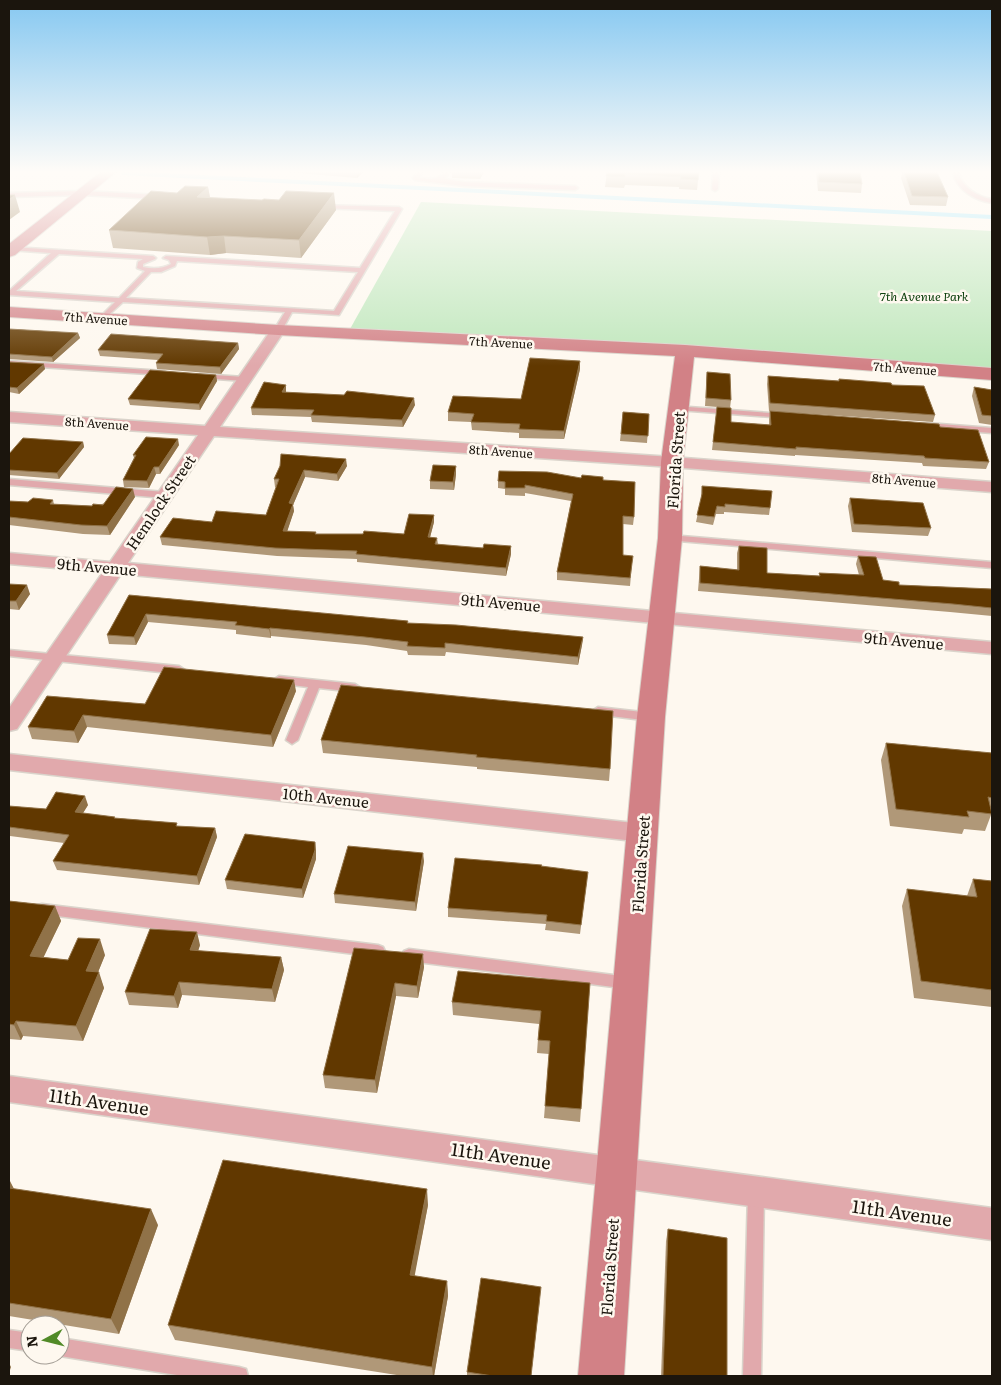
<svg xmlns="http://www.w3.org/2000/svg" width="1001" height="1385" viewBox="0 0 1001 1385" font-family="Literata,serif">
  <rect width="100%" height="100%" fill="#fef8ef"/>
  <!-- green -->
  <polygon fill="#bfe7bc" points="421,202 992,231 992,369 350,329"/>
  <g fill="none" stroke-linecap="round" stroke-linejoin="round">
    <!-- stream -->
    <polyline stroke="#93e5ff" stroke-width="4" points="123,173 992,217"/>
    <defs>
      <g id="lane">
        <path d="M 417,172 L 423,172 L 419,178 C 430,179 437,181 444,172 L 450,172 L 445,179 L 464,182 L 575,186 L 578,188 L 575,190 L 464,186 L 415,180 L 413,178 Z"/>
        <polygon points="713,172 719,172 718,189 715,191 712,189"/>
        <path d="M 953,172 L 959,172 C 961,187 978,197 992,199 L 992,203 C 976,201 956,190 953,172 Z"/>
        <polygon points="82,191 159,195 162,197 159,199 82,195 9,197 9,193"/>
        <path d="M 318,205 L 399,207 L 402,209 L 339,315 L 292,312 L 281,332 L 274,330 L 285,312 L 123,302 L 103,320 L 99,318 L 115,302 L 9,295 L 9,291 L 51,253 L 10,250 L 9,249 L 12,247 L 153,256 L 156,258 L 155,259 L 143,264 L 143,267 C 153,269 162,269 171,264 L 169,260 L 163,258 L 166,256 L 360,268 L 395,211 L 320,208 L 318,207 ZM 59,254 L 143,259 L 138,262 L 137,268 L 145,271 L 119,298 L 16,291 ZM 177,261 L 358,272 L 334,311 L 126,298 L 151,272 L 161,272 L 175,266 Z"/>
        <polygon points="9,361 164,371 168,373 164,375 9,365"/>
        <polygon points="200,374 244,377 248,379 244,381 203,378 200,378"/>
        <polygon points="675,406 784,414 788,416 784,418 678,410 675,410"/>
        <polygon points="927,423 992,428 992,433 924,428 924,424"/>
        <polygon points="9,479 165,492 170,495 165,498 9,485"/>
        <polygon points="670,535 992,562 992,568 667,540 665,538"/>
        <polygon points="9,650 179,666 185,670 179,674 9,656"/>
        <polygon points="279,676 355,684 361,688 355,692 319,688 298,740 292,744 286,740 308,687 275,683 273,680"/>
        <polygon points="598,707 651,713 657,717 651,721 594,714 592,711"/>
        <polygon points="42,904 378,945 383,947 385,951 383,955 378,957 42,914 37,913 35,909 37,905"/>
        <polygon points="409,949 629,977 634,979 636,983 634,987 629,989 409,961 404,959 402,955 404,951"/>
        <polygon points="756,1185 762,1187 764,1193 761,1376 743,1376 748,1193 750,1187"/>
        <polygon points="9,1330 30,1333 30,1351 9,1348"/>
        <polygon points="60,1338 239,1367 246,1369 248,1376 183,1376 60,1356 57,1355 60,1355"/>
      </g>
      <g id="street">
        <polygon points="278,326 285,330 220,427 672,457 992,482 992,492 672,467 214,436 128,563 992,642 992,654 121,574 17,729 9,731 9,708 103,572 9,564 9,553 110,562 198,435 9,422 9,412 205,426 273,327"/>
        <polygon points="9,754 643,824 652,827 655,833 652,839 643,842 9,770"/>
        <polygon points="9,1076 992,1208 992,1240 9,1102"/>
      </g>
      <g id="secondary">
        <polygon points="101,172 116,172 15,255 9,257 9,244"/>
        <polygon points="9,307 278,325 685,345 992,368 992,380 694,357 683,462 682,538 665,717 624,1376 578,1376 637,717 658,538 661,462 675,356 278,335 9,317"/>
      </g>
    </defs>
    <!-- lane casing -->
    <use href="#lane" stroke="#dad4cb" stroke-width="3"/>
    <!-- street casing -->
    <use href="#street" stroke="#dad4cb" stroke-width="3"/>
    <!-- secondary casing -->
    <use href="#secondary" stroke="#dad4cb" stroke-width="2"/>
    <!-- lane -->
    <use href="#lane" fill="#e1a9ac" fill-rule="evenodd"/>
    <!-- street -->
    <use href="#street" fill="#e1a9ac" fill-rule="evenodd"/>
    <!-- secondary -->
    <use href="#secondary" fill="#d28186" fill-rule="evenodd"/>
  </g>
  <!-- wall -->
  <g fill="#b09878">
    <polygon points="286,172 363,172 357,178"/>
    <polygon points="452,172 484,172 480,179 452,178"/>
    <polygon points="607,172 699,172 697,190 679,189 679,187 625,185 624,188 605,187"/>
    <polygon points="816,172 860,172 862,184 861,193 818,191"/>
    <polygon points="902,172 937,172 948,197 946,206 910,205 901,178"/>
    <polygon points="208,187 210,198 336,210 301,258 226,253 210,255 113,248 109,230 177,193"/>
    <polygon points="9,329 78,333 80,338 53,362 9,359"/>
    <polygon points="238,343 239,349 221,374 157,369 156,363 158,360 100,356 98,350"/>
    <polygon points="9,362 45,369 19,394 9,392"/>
    <polygon points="580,369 564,439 519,438 519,433 472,430 471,422 448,421 448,412 521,399"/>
    <polygon points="707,372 731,400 730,408 705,406"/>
    <polygon points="216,375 217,381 200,410 130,405 128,399"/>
    <polygon points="768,376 839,381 839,379 892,385 935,415 933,422 769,411 767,384"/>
    <polygon points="974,387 992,390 992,425 979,423 972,396"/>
    <polygon points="286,392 415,405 403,427 312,422 311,417 252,415 251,408"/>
    <polygon points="717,407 731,422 769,425 769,419 770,411 940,427 989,462 986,469 923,466 922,463 795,455 795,456 712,450"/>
    <polygon points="623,412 649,414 647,443 620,441"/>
    <polygon points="83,442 84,447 59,479 9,475 9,454"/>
    <polygon points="179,445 160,474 156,474 149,488 124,487 123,480 134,458 133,455"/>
    <polygon points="280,466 347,466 338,481 305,477 293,505 294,511 287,531 316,532 316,534 404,534 434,515 434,522 430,537 437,538 438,544 511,554 506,576 357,562 357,559 277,556 162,545 160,537 212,522 266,515 276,487 275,487 274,479"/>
    <polygon points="456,474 454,490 430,489 430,481"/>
    <polygon points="581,478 603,480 634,517 633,525 623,524 623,555 632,564 630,586 557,580 557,572 571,501 525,493 525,496 505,495 505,489 498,488 498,481"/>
    <polygon points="702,486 770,508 769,515 724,512 724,514 716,514 713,525 696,522 701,499"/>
    <polygon points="135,497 110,535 83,534 9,525 9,501 28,502 53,500 54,504 92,506"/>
    <polygon points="850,498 931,528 928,536 852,532 848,506"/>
    <polygon points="739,546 767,573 819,576 819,573 859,575 856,564 858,556 883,580 899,585 992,589 992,616 950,612 698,591 700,566 737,570 737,553"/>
    <polygon points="9,584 30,594 19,610 9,609"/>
    <polygon points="129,595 408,621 408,623 583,637 582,645 578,665 446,652 445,656 408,655 407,651 366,645 271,636 271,638 236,634 236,630 148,622 136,645 109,644 107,635"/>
    <polygon points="341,685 610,769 609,781 477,769 477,767 323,753 321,740"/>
    <polygon points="296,691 273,747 87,727 78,743 32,739 28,727 47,696 145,704"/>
    <polygon points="886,743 992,753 992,816 991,815 985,831 964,829 962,834 890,826 881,760"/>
    <polygon points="88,805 83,813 115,818 177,823 177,826 215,828 217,837 199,885 57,870 53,861 64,843 10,836 9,838 9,806 46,809"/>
    <polygon points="316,850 316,859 303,898 227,889 225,880"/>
    <polygon points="424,861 416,911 335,903 334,894"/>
    <polygon points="541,866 587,880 580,934 545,930 546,924 448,917 448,908"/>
    <polygon points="973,879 992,881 992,1007 914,998 902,906 907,889 967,896"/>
    <polygon points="9,901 55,906 61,921 43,957 68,960 105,955 98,972 104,988 83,1041 23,1036 21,1040 9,1039"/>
    <polygon points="200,945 198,951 281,957 284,970 275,1002 182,995 178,1008 129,1005 125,992"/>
    <polygon points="354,948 424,967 418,998 396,996 377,1093 325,1088 323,1075"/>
    <polygon points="590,983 580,1122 544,1118 549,1054 537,1053 539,1024 453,1015 452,1002"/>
    <polygon points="9,1181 14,1189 158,1225 119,1334 9,1316"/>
    <polygon points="428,1205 414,1276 447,1281 448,1296 434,1376 403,1376 175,1340 168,1325"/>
    <polygon points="668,1229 727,1376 661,1376 666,1241"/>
    <polygon points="540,1299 531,1376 467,1376 467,1372"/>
  </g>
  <!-- shaded-wall -->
  <g fill="#907248">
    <polygon points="357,172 363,172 357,178"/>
    <polygon points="480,172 484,172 480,179"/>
    <polygon points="208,187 211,203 197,197"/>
    <polygon points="334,193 336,210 301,258 299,240"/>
    <polygon points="15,195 20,212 9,220 9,200"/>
    <polygon points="224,236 226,253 210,255 207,237"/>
    <polygon points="78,333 80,338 53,362 52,357"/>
    <polygon points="238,343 239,349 221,374 220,367"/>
    <polygon points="580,361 580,369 564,439 564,431"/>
    <polygon points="44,364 45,369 19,394 17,388"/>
    <polygon points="216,375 217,381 200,410 199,404"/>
    <polygon points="286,385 286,392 283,399 282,392"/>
    <polygon points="414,398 415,405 403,427 402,420"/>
    <polygon points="178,439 179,445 160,474 159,467"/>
    <polygon points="83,442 84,447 59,479 57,473"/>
    <polygon points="346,459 347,466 338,481 337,474"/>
    <polygon points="456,466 456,474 454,490 453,482"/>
    <polygon points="154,467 156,474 149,488 147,481"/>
    <polygon points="304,470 305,477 293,505 294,511 285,538 283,531 289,503"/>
    <polygon points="133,489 135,497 110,535 107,526"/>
    <polygon points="434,515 434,522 428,545 428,537"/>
    <polygon points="511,546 511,554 506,576 506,568"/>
    <polygon points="27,585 30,594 19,610 16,601"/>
    <polygon points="146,614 148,622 136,645 134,637"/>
    <polygon points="270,628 271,636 271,638 269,629"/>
    <polygon points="583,637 582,645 578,665 578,657"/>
    <polygon points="294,680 296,691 273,747 271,735"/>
    <polygon points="83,715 87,727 78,743 74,731"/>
    <polygon points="85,796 88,805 78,821 75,812"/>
    <polygon points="215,828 217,837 199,885 197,876"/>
    <polygon points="315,842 316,850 316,859 303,898 302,889"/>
    <polygon points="423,853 424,861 416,911 415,902"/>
    <polygon points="55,906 61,921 37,971 30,956"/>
    <polygon points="197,932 200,945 194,963 190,950"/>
    <polygon points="100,939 105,955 92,987 86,971"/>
    <polygon points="423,954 424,967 418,998 417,986"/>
    <polygon points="281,957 284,970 275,1002 272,989"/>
    <polygon points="99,972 104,988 83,1041 76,1026"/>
    <polygon points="179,982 182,995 178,1008 174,996"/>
    <polygon points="395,983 396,996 377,1093 375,1080"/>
    <polygon points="16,1021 23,1036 21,1040 14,1025"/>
    <polygon points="10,1181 18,1197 9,1192 9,1183"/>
    <polygon points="427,1189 428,1205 412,1290 410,1275"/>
    <polygon points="151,1209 158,1225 119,1334 111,1319"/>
    <polygon points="447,1281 448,1296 434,1376 433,1376 432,1367"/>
    <polygon points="9,1363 11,1367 9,1373"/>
  </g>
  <!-- building -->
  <g fill="#613800" stroke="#907248">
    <polygon points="607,172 699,172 698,180 680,179 681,177 625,174 625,177 606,176"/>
    <polygon points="818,172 860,172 862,184 819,182"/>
    <polygon points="904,172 937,172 948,197 912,196"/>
    <polygon points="185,186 208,187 197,197 262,200 264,199 279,200 286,191 334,193 299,240 224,236 207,237 109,230 151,191 177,193"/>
    <polygon points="9,195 15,195 9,200"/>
    <polygon points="9,329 78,333 52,357 9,354"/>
    <polygon points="111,334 238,343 220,367 156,363 163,354 98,350"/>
    <polygon points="530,358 580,361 564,431 519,429 520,424 471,422 474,414 448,412 453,396 521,399"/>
    <polygon points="9,362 44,364 17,388 9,387"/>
    <polygon points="150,370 216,375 199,404 128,399"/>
    <polygon points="707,372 730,374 731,400 706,398"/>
    <polygon points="768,376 839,381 839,379 891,383 892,385 924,386 935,415 770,403"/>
    <polygon points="264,382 286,385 282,392 344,395 347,391 414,398 402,420 311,415 314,410 251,408"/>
    <polygon points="974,387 992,390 992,416 982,415"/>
    <polygon points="717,407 731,408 731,422 771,425 770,411 939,424 940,427 978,430 989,462 925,458 924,456 796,447 796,449 713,442"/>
    <polygon points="623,412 649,414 648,436 621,434"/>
    <polygon points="146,437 178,439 159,467 154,467 147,481 123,480 136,455 133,455"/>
    <polygon points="23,438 83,442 57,473 9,470 9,454"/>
    <polygon points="281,454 346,459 337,474 304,470 289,503 293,504 283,531 316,532 315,534 363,534 364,531 404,534 409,514 434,515 428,537 437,538 435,544 483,548 484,544 511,546 506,568 356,554 357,551 275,548 160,537 173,518 212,522 216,511 266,515 279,479 274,479 280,466"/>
    <polygon points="433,465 456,466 453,482 430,481"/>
    <polygon points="499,471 547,472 581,478 582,475 603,477 603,480 635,482 634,517 623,516 623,555 633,556 630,578 557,572 573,494 525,485 525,488 505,488 505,482 498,481"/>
    <polygon points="702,486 772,491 770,508 725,504 725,507 717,506 714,517 697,515 702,494"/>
    <polygon points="116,487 133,489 107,526 81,525 9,517 9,501 28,502 33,498 53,500 50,504 92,506 93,504 103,505"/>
    <polygon points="850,498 923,503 931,528 854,524"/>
    <polygon points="739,546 767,548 767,573 820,576 819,573 864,575 858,556 876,557 883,580 899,582 899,585 992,589 992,608 953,604 700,583 700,566 739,570"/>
    <polygon points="9,584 27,585 16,601 9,601"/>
    <polygon points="129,595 365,617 408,621 407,623 456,625 583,637 578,657 445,643 445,648 407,646 408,642 365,637 270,628 269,629 235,625 237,622 146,614 134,637 107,635"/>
    <polygon points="164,667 294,680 271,735 83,715 74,731 28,727 47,696 145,704"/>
    <polygon points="341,685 613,711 610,769 476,757 477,755 321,740"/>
    <polygon points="886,743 992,753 992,798 988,797 992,814 967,811 969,817 896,809"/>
    <polygon points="56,792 85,796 75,812 115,817 114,818 177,823 176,826 215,828 197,876 53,861 69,835 9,827 9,806 46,809"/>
    <polygon points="245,834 315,842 315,850 302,889 225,880"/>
    <polygon points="348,846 423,853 415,902 334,894"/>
    <polygon points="455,858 542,865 541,866 588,872 581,925 546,921 547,915 448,908"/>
    <polygon points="973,879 992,881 992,990 921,981 907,889 977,897"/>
    <polygon points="9,901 55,906 30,956 68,960 78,938 100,939 86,971 99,972 76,1026 16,1021 14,1025 9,1024"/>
    <polygon points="150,929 197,932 190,950 281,957 272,989 179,982 174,996 125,992"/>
    <polygon points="354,948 423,954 417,986 395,983 375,1080 323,1075"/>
    <polygon points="458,971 590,983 581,1109 545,1106 550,1041 538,1040 541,1011 452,1002"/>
    <polygon points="223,1160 427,1189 410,1275 447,1281 432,1367 168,1325"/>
    <polygon points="9,1188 151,1209 111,1319 9,1303"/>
    <polygon points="668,1229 727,1238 727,1376 663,1376"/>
    <polygon points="481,1278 541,1287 531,1376 493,1376 467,1372"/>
  </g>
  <!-- sky -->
  <linearGradient id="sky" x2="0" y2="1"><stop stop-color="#86c8f1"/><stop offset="0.47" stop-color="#fffcf8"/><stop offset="1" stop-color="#fffcf8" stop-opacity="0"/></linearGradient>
  <rect width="1001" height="366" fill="url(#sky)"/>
  <g text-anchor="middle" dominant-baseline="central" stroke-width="5" stroke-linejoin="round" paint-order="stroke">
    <!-- far-park labels -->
    <g font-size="12" font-style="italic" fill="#0f410f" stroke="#fef8ef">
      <text x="924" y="296">7th Avenue Park</text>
    </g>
    <!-- far-street labels -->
    <g font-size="12" fill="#1b150d" stroke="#fef8ef">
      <text transform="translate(96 318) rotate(4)">7th Avenue</text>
      <text transform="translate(501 342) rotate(3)">7th Avenue</text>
      <text transform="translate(905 368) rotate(4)">7th Avenue</text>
      <text transform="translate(97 423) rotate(4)">8th Avenue</text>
      <text transform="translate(501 451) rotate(4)">8th Avenue</text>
      <text transform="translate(904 480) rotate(5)">8th Avenue</text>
    </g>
    <!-- street labels -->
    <g font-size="15" fill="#1b150d" stroke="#fef8ef">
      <text transform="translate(675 460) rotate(-86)">Florida Street</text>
      <text transform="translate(160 502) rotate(-56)">Hemlock Street</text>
      <text transform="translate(97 566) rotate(5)">9th Avenue</text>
      <text transform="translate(501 602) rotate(5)">9th Avenue</text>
      <text transform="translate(904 640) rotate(5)">9th Avenue</text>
      <text transform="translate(326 797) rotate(6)">10th Avenue</text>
      <text transform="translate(640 864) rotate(-86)">Florida Street</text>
      <text transform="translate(609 1267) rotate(-86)">Florida Street</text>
    </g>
    <!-- near-street labels -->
    <g font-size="18" fill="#1b150d" stroke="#fef8ef">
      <text transform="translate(99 1101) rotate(8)">11th Avenue</text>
      <text transform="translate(501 1155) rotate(8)">11th Avenue</text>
      <text transform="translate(902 1212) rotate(8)">11th Avenue</text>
    </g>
  </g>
  <!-- border -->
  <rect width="1001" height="1385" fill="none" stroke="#1b150d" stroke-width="20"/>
  <!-- north arrow -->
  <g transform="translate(45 1340) rotate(263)"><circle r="24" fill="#fef8ef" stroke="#a39d95"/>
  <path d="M0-4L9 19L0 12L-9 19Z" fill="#518a27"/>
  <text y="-8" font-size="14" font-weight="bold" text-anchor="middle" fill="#1b150d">N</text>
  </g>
</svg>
